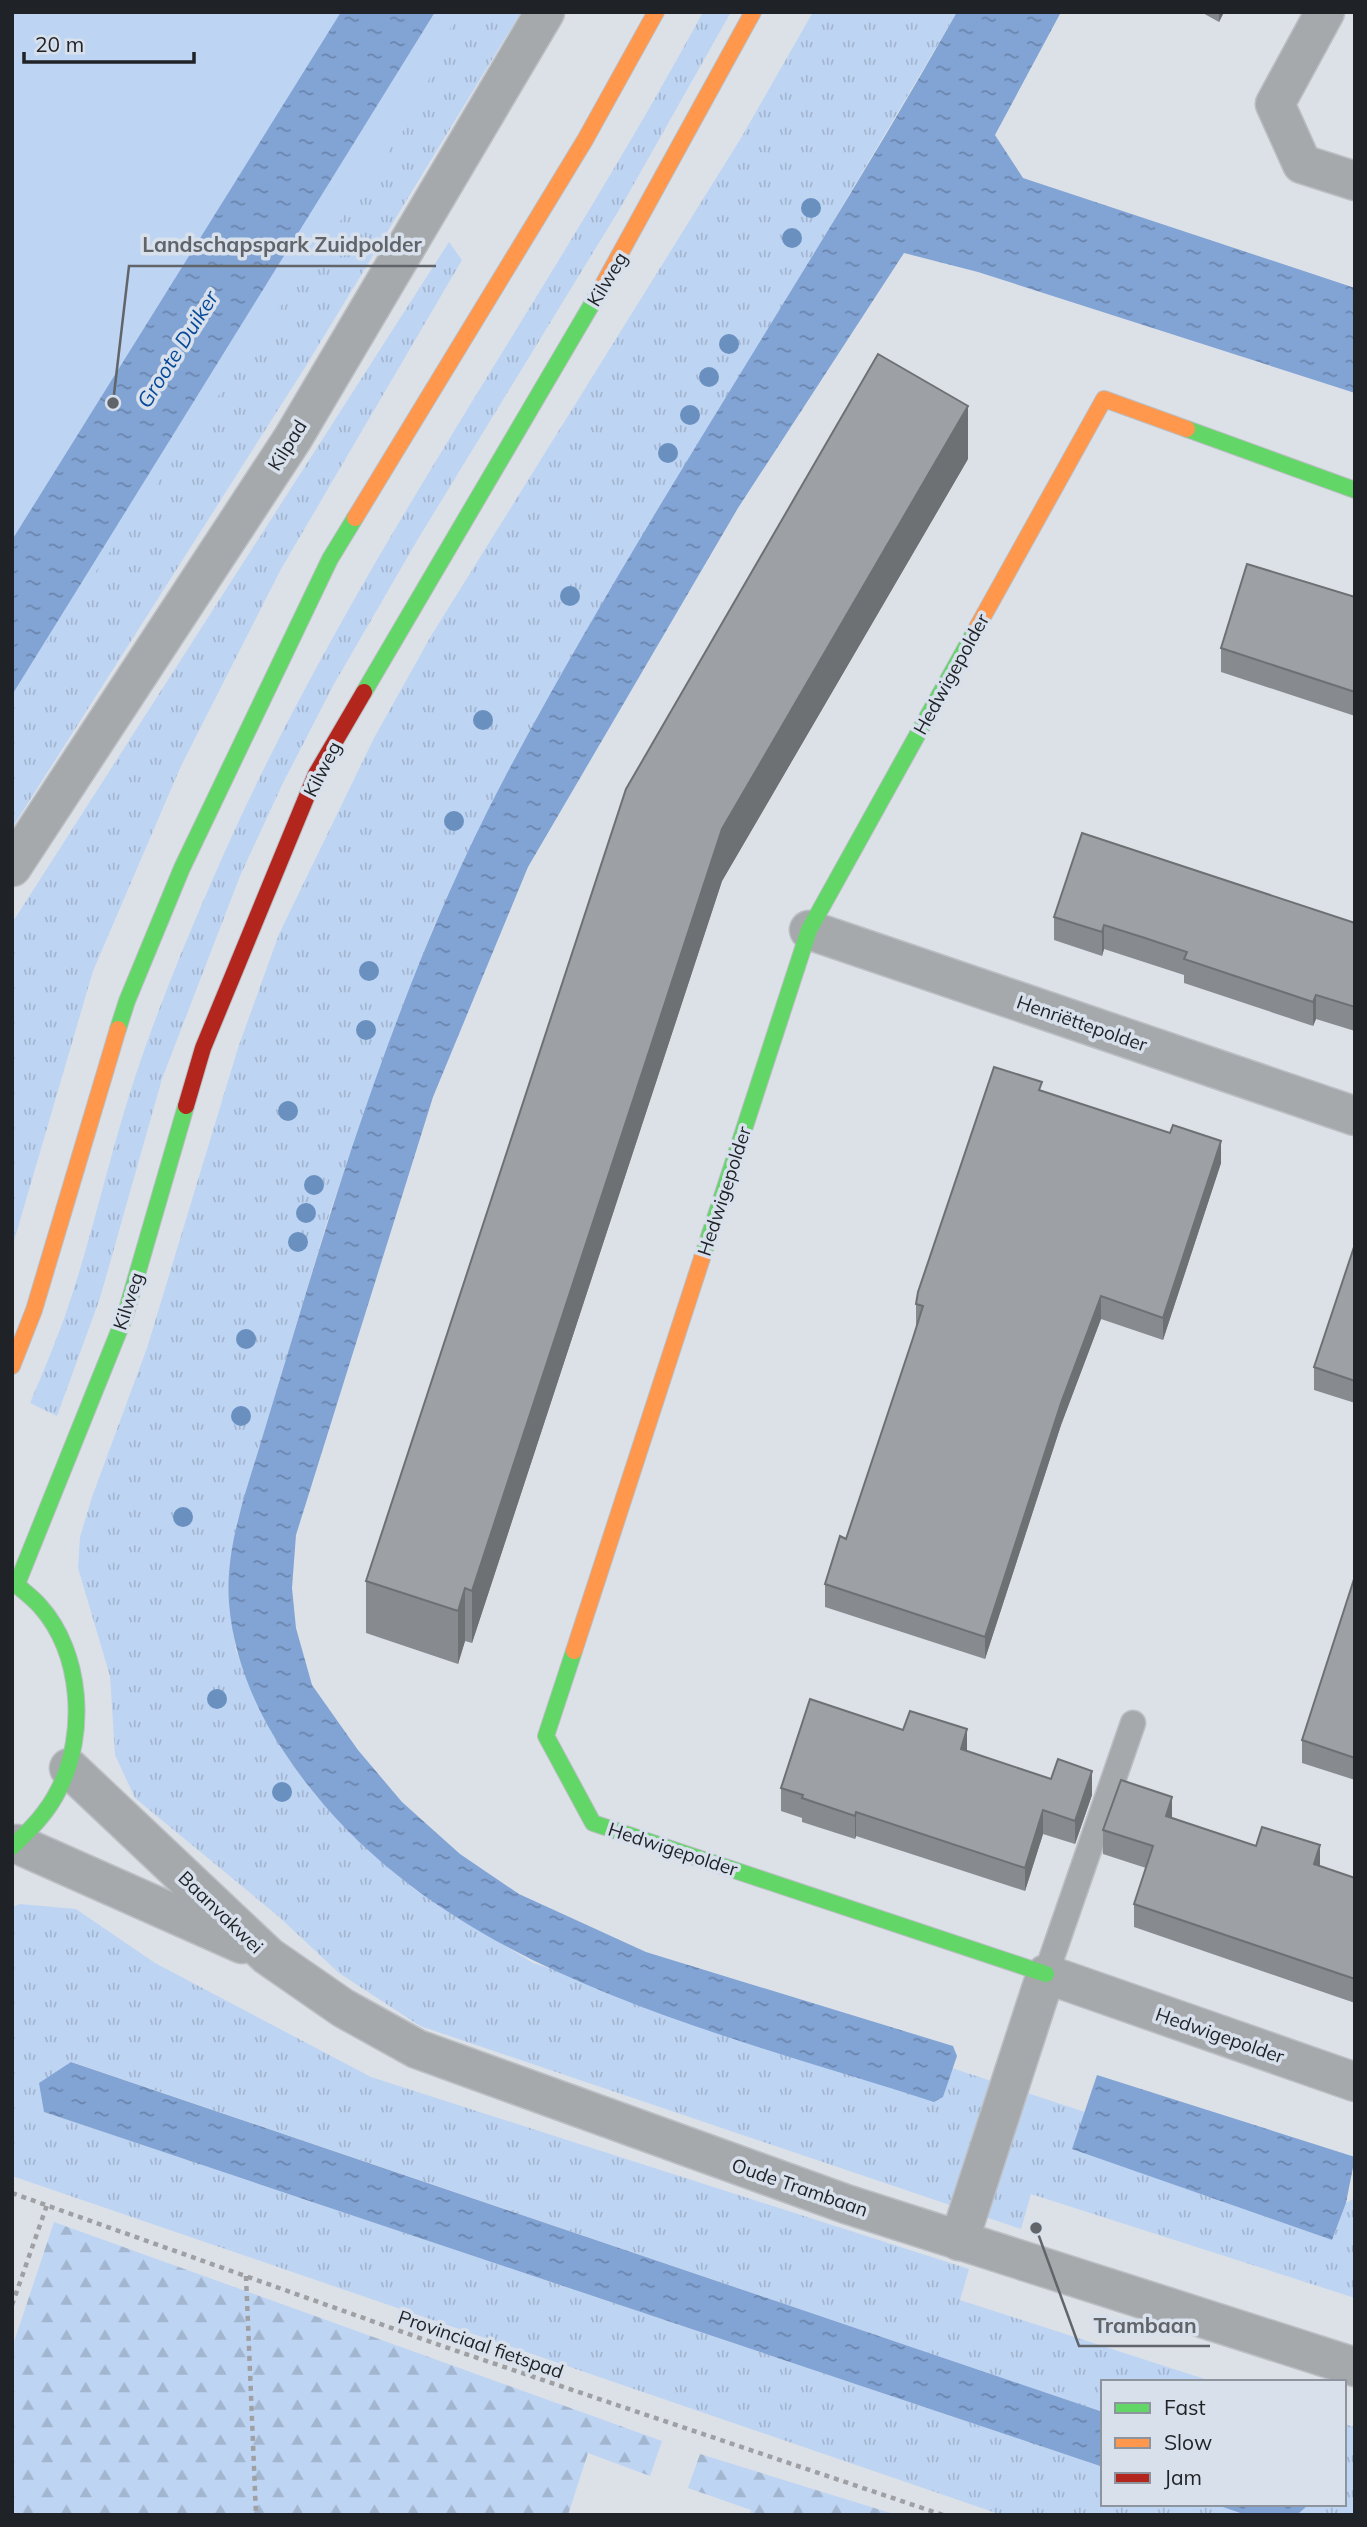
<svg xmlns="http://www.w3.org/2000/svg" width="1367" height="2527" viewBox="0 0 1367 2527" font-family="Mulish,sans-serif">
  <defs>
    <pattern id="grass-tufts" width="24" height="20" patternUnits="userSpaceOnUse" patternTransform="scale(1.75)"><rect width="24" height="20" fill="#bed4f3"/><path d="M3 7l-1-3M5 7V3M7 7l1-3M15 17l-1-3M17 17v-4M19 17l1-3" fill="none" stroke="#a3b6d0"/></pattern>
    <pattern id="forest-firs" width="22" height="20" patternUnits="userSpaceOnUse" patternTransform="scale(1.75)"><rect width="22" height="20" fill="#bed4f3"/><path d="M5 1l3.5 6h-7zM16 11l3.5 6h-7z" fill="#a3b6d0"/></pattern>
    <pattern id="water-ripples" width="26" height="14" patternUnits="userSpaceOnUse" patternTransform="scale(1.75)"><rect width="26" height="14" fill="#82a4d5"/><path d="M2 4q2-2 4 0t4 0M15 11q2-2 4 0t4 0" fill="none" stroke="#6a85ad"/></pattern>
  </defs>
  <rect width="100%" height="100%" fill="#dce1e8"/>
  <!-- grass -->
  <g fill="url(#grass-tufts)">
    <polygon points="435,12 521,12 304,369 12,828 12,695"/>
    <path d="M 703,12 L 731,12 L 622,205 L 418,539 L 334,684 L 282,785 L 240,876 L 162,1079 L 100,1298 L 57,1416 L 30,1403 C 42,1375 54,1346 65,1316 C 92,1238 109,1156 135,1077 C 158,1008 186,940 215,874 C 347,570 546,303 703,12 Z"/>
    <polygon points="813,12 957,12 504,779 433,928 330,1212 237,1522 229,1602 236,1651 265,1720 285,1754 316,1796 413,1888 533,1963 943,2097 952,2068 1085,2112 1073,2149 1332,2240 1346,2203 1355,2198 1355,2298 1031,2194 1021,2229 420,2026 339,1973 278,1916 135,1798 115,1755 110,1676 78,1568 80,1537 92,1497 147,1348 238,1048 279,934 374,738 431,636 741,138"/>
    <polygon points="449,242 462,260 281,569 181,766 93,971 12,1248 12,923"/>
    <polygon points="20,1904 76,1909 155,1963 371,2077 969,2269 960,2300 1214,2382 1103,2382 1103,2412 72,2062 44,2112 1103,2467 1103,2504 1214,2504 1246,2515 1002,2515 12,2176 12,1907"/>
    <polygon points="1344,2424 1355,2427 1355,2515 1297,2515 1308,2504 1344,2504"/>
  </g>
  <!-- forest -->
  <g fill="url(#forest-firs)">
    <polygon points="54,2222 662,2441 650,2476 588,2453 568,2515 12,2515 12,2348"/>
    <polygon points="700,2454 897,2515 750,2515 751,2510 688,2488"/>
  </g>
  <!-- park -->
  <polygon fill="#bed4f3" points="12,12 457,12 414,115 12,692"/>
  <!-- water -->
  <g fill="url(#water-ripples)">
    <polygon points="341,12 435,12 12,695 12,540"/>
    <path d="M 957,12 L 1061,12 L 995,135 L 1023,178 L 1355,288 L 1355,393 L 978,272 L 904,253 L 738,508 L 528,867 L 433,1097 L 296,1535 L 292,1588 L 296,1628 L 312,1685 L 358,1750 L 402,1802 L 460,1854 L 519,1894 L 646,1952 L 953,2046 L 957,2056 L 943,2097 L 934,2102 C 704,2027 427,1969 284,1752 C 255,1709 233,1656 229,1603 C 225,1549 245,1495 260,1445 C 273,1402 286,1359 299,1316 C 353,1136 417,943 505,777 C 644,515 811,270 957,12 Z"/>
    <polygon points="71,2062 1103,2412 1103,2467 44,2112 39,2083"/>
    <polygon points="1097,2075 1355,2157 1346,2203 1332,2240 1072,2149"/>
    <polygon points="1214,2504 1308,2504 1308,2505 1297,2515 1246,2515"/>
  </g>
  <g fill="none" stroke-linecap="round" stroke-linejoin="round">
    <defs>
      <polyline id="lane" points="1046,1974 1133,1723"/>
      <g id="street">
        <polyline points="1325,12 1275,104 1302,164 1355,181"/>
        <polyline points="12,867 293,438 545,12"/>
        <polyline points="809,930 1355,1116"/>
        <polyline points="69,1768 268,1956 343,2008 417,2049 846,2204 1355,2367"/>
        <polyline points="17,1844 242,1944"/>
        <polyline points="959,2241 1046,1974 1355,2082"/>
      </g>
      <g id="fast">
        <polyline points="1187,429 1355,490"/>
        <polyline points="364,692 599,292"/>
        <polyline points="118,1029 127,1001 182,868 330,559 355,518"/>
        <polyline points="702,1258 809,930 975,631"/>
        <path d="M 12,1581 C 21,1589 32,1597 40,1606 C 82,1653 87,1734 59,1789 C 48,1812 31,1829 12,1847"/>
        <polyline points="17,1584 125,1316 186,1106"/>
        <polyline points="574,1651 546,1736 593,1823 1046,1974"/>
      </g>
      <g id="slow">
        <polyline points="599,292 753,12"/>
        <polyline points="355,518 585,140 656,12"/>
        <polyline points="975,631 1104,399 1187,429"/>
        <polyline points="12,1366 34,1310 118,1029"/>
        <polyline points="574,1651 702,1258"/>
      </g>
      <polyline id="jam" points="186,1106 203,1048 316,774 364,692"/>
    </defs>
    <!-- lane casing -->
    <use href="#lane" stroke="#bbbfc4" stroke-width="27"/>
    <!-- street casing -->
    <use href="#street" stroke="#bbbfc4" stroke-width="41"/>
    <!-- fast casing -->
    <use href="#fast" stroke="#bbbfc4" stroke-width="18"/>
    <!-- slow casing -->
    <use href="#slow" stroke="#bbbfc4" stroke-width="18"/>
    <!-- jam casing -->
    <use href="#jam" stroke="#bbbfc4" stroke-width="18"/>
    <!-- path -->
    <g stroke="#9fa0a4" stroke-width="4.5" stroke-dasharray="5 5" stroke-linecap="butt">
      <polyline points="12,2193 445,2347 943,2515"/>
      <polyline points="246,2276 256,2515"/>
      <polyline points="12,2305 47,2205"/>
    </g>
    <!-- lane -->
    <use href="#lane" stroke="#a6a9ac" stroke-width="24"/>
    <!-- street -->
    <use href="#street" stroke="#a6a9ac" stroke-width="38"/>
    <!-- fast -->
    <use href="#fast" stroke="#63d668" stroke-width="16"/>
    <!-- slow -->
    <use href="#slow" stroke="#ff974d" stroke-width="16"/>
    <!-- jam -->
    <use href="#jam" stroke="#b3261e" stroke-width="16"/>
  </g>
  <!-- trees -->
  <g fill="#6a90bf">
    <circle cx="811" cy="208" r="10"/>
    <circle cx="792" cy="238" r="10"/>
    <circle cx="729" cy="344" r="10"/>
    <circle cx="709" cy="377" r="10"/>
    <circle cx="690" cy="415" r="10"/>
    <circle cx="668" cy="453" r="10"/>
    <circle cx="570" cy="596" r="10"/>
    <circle cx="483" cy="720" r="10"/>
    <circle cx="454" cy="821" r="10"/>
    <circle cx="369" cy="971" r="10"/>
    <circle cx="366" cy="1030" r="10"/>
    <circle cx="288" cy="1111" r="10"/>
    <circle cx="314" cy="1185" r="10"/>
    <circle cx="306" cy="1213" r="10"/>
    <circle cx="298" cy="1242" r="10"/>
    <circle cx="246" cy="1339" r="10"/>
    <circle cx="241" cy="1416" r="10"/>
    <circle cx="183" cy="1517" r="10"/>
    <circle cx="217" cy="1699" r="10"/>
    <circle cx="282" cy="1792" r="10"/>
  </g>
  <!-- wall -->
  <g fill="#878a8e">
    <polygon points="1201,12 1224,12 1219,22"/>
    <polygon points="968,459 722,881 472,1643 465,1641 458,1664 366,1633 366,1581 626,789"/>
    <polygon points="1355,597 1355,716 1221,672 1221,648"/>
    <polygon points="1054,917 1355,923 1355,1031 1316,1019 1313,1026 1184,983 1184,975 1104,949 1102,956 1054,940"/>
    <polygon points="1042,1091 1221,1163 1163,1340 1101,1319 1061,1425 985,1659 825,1607 825,1584 846,1539 917,1326 916,1326 916,1304"/>
    <polygon points="1355,1244 1355,1403 1314,1390 1314,1367"/>
    <polygon points="1355,1576 1355,1780 1302,1763 1302,1740"/>
    <polygon points="967,1751 1092,1795 1075,1844 1043,1834 1025,1891 856,1836 855,1839 802,1822 802,1818 781,1811 781,1788"/>
    <polygon points="1172,1818 1355,1878 1355,2003 1134,1927 1134,1904 1146,1868 1103,1854 1103,1830"/>
  </g>
  <!-- shaded-wall -->
  <g fill="#6e7174">
    <polygon points="1219,12 1224,12 1219,22"/>
    <polygon points="968,406 968,459 722,881 472,1643 472,1591 722,829"/>
    <polygon points="1104,925 1104,949 1102,956 1102,932"/>
    <polygon points="1316,995 1316,1019 1313,1026 1313,1002"/>
    <polygon points="1221,1141 1221,1163 1163,1340 1163,1318"/>
    <polygon points="1101,1296 1101,1319 1061,1425 985,1659 985,1637 1061,1403"/>
    <polygon points="465,1588 465,1641 458,1664 458,1611"/>
    <polygon points="967,1729 967,1753 961,1749"/>
    <polygon points="1092,1771 1092,1795 1075,1844 1075,1821"/>
    <polygon points="1172,1797 1172,1821 1166,1816"/>
    <polygon points="1043,1810 1043,1834 1025,1891 1025,1868"/>
    <polygon points="856,1812 856,1836 855,1839 855,1816"/>
    <polygon points="1320,1845 1320,1869 1314,1864"/>
  </g>
  <!-- building -->
  <g fill="#9da1a5" stroke="#6e7174" stroke-width="2">
    <polygon points="878,354 968,406 722,829 472,1591 465,1588 458,1611 366,1581 626,789"/>
    <polygon points="1247,564 1355,597 1355,692 1221,648"/>
    <polygon points="1082,833 1355,923 1355,1007 1316,995 1313,1002 1184,959 1187,952 1145,938 1104,925 1102,932 1054,917"/>
    <polygon points="994,1067 1042,1082 1039,1090 1170,1133 1173,1125 1221,1141 1163,1318 1101,1296 1061,1403 985,1637 825,1584 840,1536 846,1539 913,1338 923,1306 916,1304 918,1292"/>
    <polygon points="1355,1244 1355,1381 1314,1367"/>
    <polygon points="1355,1576 1355,1758 1302,1740"/>
    <polygon points="810,1699 903,1730 910,1711 967,1729 961,1749 1051,1779 1058,1759 1092,1771 1075,1821 1043,1810 1025,1868 856,1812 855,1816 802,1798 803,1795 781,1788"/>
    <polygon points="1121,1780 1172,1797 1166,1816 1256,1846 1262,1827 1320,1845 1314,1864 1355,1878 1355,1979 1134,1904 1153,1846 1103,1830"/>
  </g>
  <g text-anchor="middle" dominant-baseline="central" stroke-width="7" stroke-linejoin="round" paint-order="stroke">
    <!-- street labels -->
    <g font-size="19" fill="#1f2226" stroke="#d8e0ec">
      <text transform="translate(607 279) rotate(-59)">Kilweg</text>
      <text transform="translate(287 445) rotate(-58)">Kilpad</text>
      <text transform="translate(951 674) rotate(-61)">Hedwigepolder</text>
      <text transform="translate(322 769) rotate(-63)">Kilweg</text>
      <text transform="translate(1082 1023) rotate(19)">Henriëttepolder</text>
      <text transform="translate(724 1191) rotate(-72)">Hedwigepolder</text>
      <text transform="translate(128 1301) rotate(-72)">Kilweg</text>
      <text transform="translate(673 1849) rotate(18)">Hedwigepolder</text>
      <text transform="translate(221 1912) rotate(44)">Baanvakwei</text>
      <text transform="translate(1220 2035) rotate(19)">Hedwigepolder</text>
      <text transform="translate(800 2187) rotate(19)">Oude Trambaan</text>
      <text transform="translate(481 2344) rotate(19)">Provinciaal fietspad</text>
    </g>
    <!-- water labels -->
    <g font-size="21" font-style="italic" fill="#064a99" stroke="#d8e0ec">
      <text transform="translate(177 349) rotate(-58)">Groote Duiker</text>
    </g>
  </g>
  <!-- callouts -->
  <path fill="none" stroke="#61656a" stroke-width="2.5" d="M113 403L129 266H436M1036 2228L1079 2346H1210"/>
  <g fill="#61656a" stroke="#d8e0ec" stroke-width="2.5">
    <circle cx="113" cy="403" r="7"/>
    <circle cx="1036" cy="2228" r="7"/>
  </g>
  <g font-size="21" text-anchor="middle" font-weight="bold" fill="#61656a" stroke="#d8e0ec" stroke-width="7" stroke-linejoin="round" paint-order="stroke">
    <text x="282" y="252">Landschapspark Zuidpolder</text>
    <text x="1145" y="2333">Trambaan</text>
  </g>
  <!-- border -->
  <rect width="1367" height="2527" fill="none" stroke="#1f2226" stroke-width="28"/>
  <!-- legend -->
  <rect x="1101" y="2380" width="245" height="126" fill="#d8e0ec" stroke="#8e949d" stroke-width="2"/>
  <rect x="1115" y="2403" width="35" height="10" fill="#63d668" stroke="#8e949d" stroke-width="2"/>
  <text x="1164" y="2415" font-size="21" fill="#1f2226">Fast</text>
  <rect x="1115" y="2438" width="35" height="10" fill="#ff974d" stroke="#8e949d" stroke-width="2"/>
  <text x="1164" y="2450" font-size="21" fill="#1f2226">Slow</text>
  <rect x="1115" y="2473" width="35" height="10" fill="#b3261e" stroke="#8e949d" stroke-width="2"/>
  <text x="1164" y="2485" font-size="21" fill="#1f2226">Jam</text>
  <!-- scale -->
  <path d="M24 52v10h170v-10" fill="none" stroke="#1f2226" stroke-width="3.5"/>
  <text x="35" y="52" font-size="21" fill="#1f2226" stroke="#d8e0ec" stroke-width="5" paint-order="stroke">20 m</text>
</svg>
